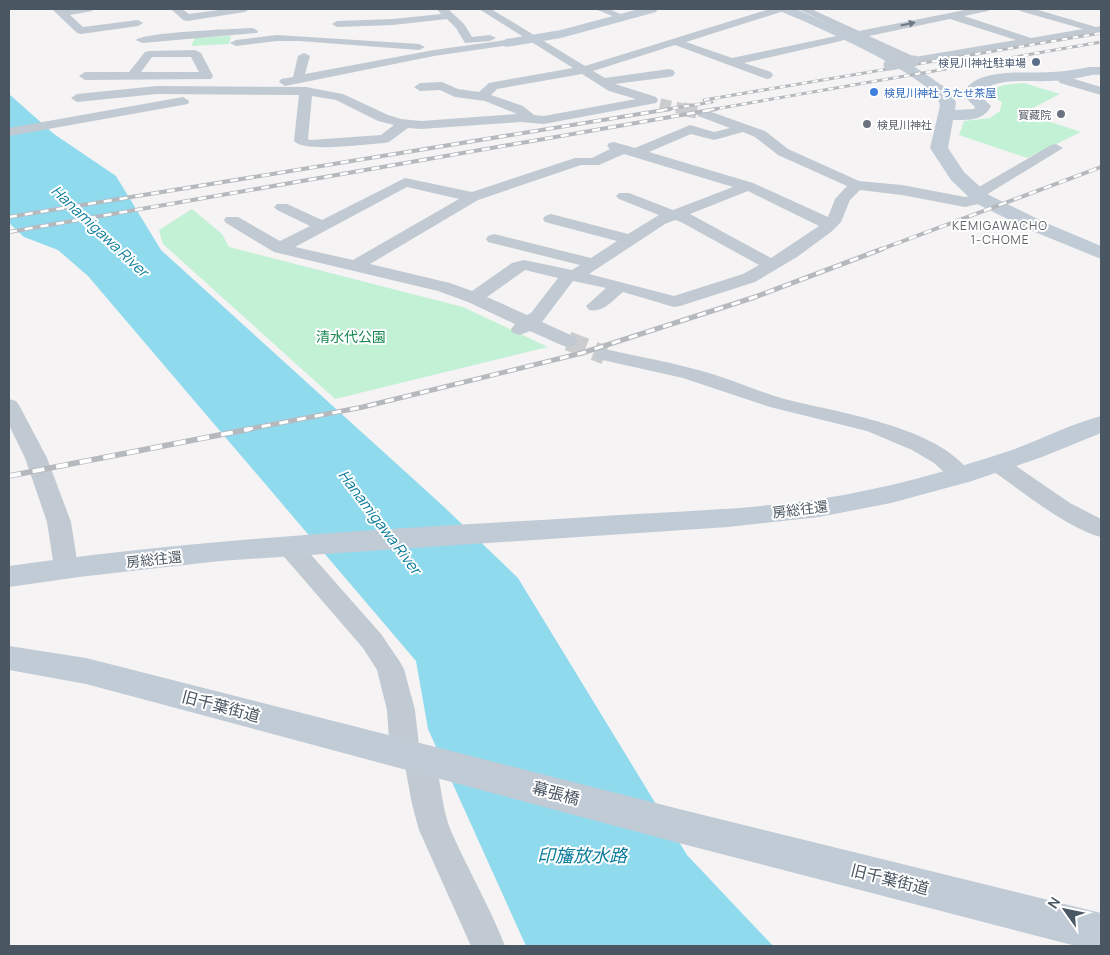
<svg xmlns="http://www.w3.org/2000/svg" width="1110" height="955" viewBox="0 0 1110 955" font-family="Manrope,'Noto Sans JP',sans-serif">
  <rect width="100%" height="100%" fill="#f5f3f3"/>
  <!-- green -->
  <g fill="#c3f1d5">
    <polygon points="231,36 229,44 191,46 195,38"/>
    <polygon points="1024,83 1060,94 1023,113 1081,132 1027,158 959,135 964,121 990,118 1000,111 1002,102 990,95 989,90 1004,85"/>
    <polygon points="192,209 222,234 229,247 463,307 548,347 335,399 163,244 159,230"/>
  </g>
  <!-- water -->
  <polygon fill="#90daee" points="9,94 54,134 116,176 161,250 442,505 518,578 687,855 773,946 526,946 428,729 416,661 88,276 58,250 24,237 9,223"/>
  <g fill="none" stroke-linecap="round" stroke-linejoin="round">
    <!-- street-tunnel-far2 -->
    <polyline stroke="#caccce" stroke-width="11" stroke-dasharray="11 5.5" stroke-linecap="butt" points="660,104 689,110"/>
    <!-- street-tunnel-far1 -->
    <polyline stroke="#caccce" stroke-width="14" stroke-dasharray="14 8" stroke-linecap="butt" points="683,109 703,113"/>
    <!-- street-tunnel -->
    <polyline stroke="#caccce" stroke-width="19" stroke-dasharray="19 9" stroke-linecap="butt" points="568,341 605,355"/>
    <!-- street -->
    <g fill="#c1cad2" fill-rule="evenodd">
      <polygon points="52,9 93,9 92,11 70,15 83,27 138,20 143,23 138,26 81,34 77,33"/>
      <polygon points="171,9 182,9 189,14 226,9 250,9 245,12 187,21 183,20"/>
      <polygon points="437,9 448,9 464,24 472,37 490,35 496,38 490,41 465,43 456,28 447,19 393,25 337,27 332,24 337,21 393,19 441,14"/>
      <path d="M 479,9 L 491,9 L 585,66 L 770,9 L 785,9 L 784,11 L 686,42 L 732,58 L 841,35 L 847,38 L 841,41 L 744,63 L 771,72 L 773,75 L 771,78 L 767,79 L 675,45 L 593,71 L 605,78 L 669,69 L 673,70 L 675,73 L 673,76 L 669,77 L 615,84 L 656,97 L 658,100 L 656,103 L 544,124 L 521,122 L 421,129 L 408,128 L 389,142 L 384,143 C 367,144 304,153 294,141 L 299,95 L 157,94 L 77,102 L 71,98 L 77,94 L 157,86 L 306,87 L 343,94 L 388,115 L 401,119 L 421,121 L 517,114 L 485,101 L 455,97 L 440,90 L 420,91 L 414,87 L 420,83 L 442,82 L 458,89 L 479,92 L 489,83 L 573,68 ZM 582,74 L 609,91 L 636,99 L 544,116 L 534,115 L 523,106 L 491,95 L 497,89 ZM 312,96 L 336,100 L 378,121 L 394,125 L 381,135 L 310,140 L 308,139 Z"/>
      <polygon points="595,9 609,9 627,17 622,20"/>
      <path d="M 798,9 L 811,9 L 859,31 L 970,9 L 989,9 L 988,11 L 964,16 L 1031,38 L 1083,29 L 1020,11 L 1019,9 L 1035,9 L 1096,27 L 1101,26 L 1101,32 L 914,65 ZM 950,19 L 1016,40 L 915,57 L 869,36 Z"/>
      <path d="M 253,28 L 258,31 L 257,33 L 142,43 L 136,40 C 145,32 235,29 253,28 Z"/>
      <polygon points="277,35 419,44 425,47 419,50 299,41 277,41 236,46 230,43 236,40"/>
      <polygon points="506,40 510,41 512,43 510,45 434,56 285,86 279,82 281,79 293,77 298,56 304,53 310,56 305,74 434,50"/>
      <path d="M 195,50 L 201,53 L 213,76 L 211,79 L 85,80 L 79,76 L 85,72 L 129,72 L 145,52 L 149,51 ZM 152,57 L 191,57 L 199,72 L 141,72 Z"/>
      <polygon points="1090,67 1101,67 1101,75 1086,74 1084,71 1086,68"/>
      <polygon points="1064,76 1101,87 1101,95 1060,83 1058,80"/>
      <polygon points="183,97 189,101 188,104 9,136 9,128"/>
      <path d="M 703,109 L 765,131 L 788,149 L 859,181 L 902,185 L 965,197 L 971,196 L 969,194 L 972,191 L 1051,145 L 1056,144 L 1063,148 L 986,195 L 990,199 L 987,202 L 965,207 L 902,195 L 860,190 L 850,200 L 841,222 L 831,232 L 797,257 L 755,282 L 680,306 L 674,307 L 623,292 C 612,301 603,313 589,310 L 586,306 L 606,288 L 573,281 L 542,322 L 575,337 L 577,341 L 575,345 L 568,347 L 561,345 L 530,331 L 520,335 L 513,333 L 511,329 L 515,324 L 468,302 L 438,291 L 274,252 L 226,223 L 224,220 L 226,217 L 238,217 L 280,241 L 310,226 L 277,210 L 274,207 L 277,204 L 287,204 L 322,220 L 405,178 L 472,192 L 575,158 L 592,158 L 610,149 L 607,146 L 609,143 L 614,142 L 635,148 L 690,125 L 714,132 L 730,128 L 698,116 L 696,113 ZM 743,132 L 755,137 L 778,155 L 847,186 L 835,199 L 828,217 L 753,183 L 649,152 L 691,134 L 714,140 ZM 624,154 L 733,187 L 673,210 L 629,193 L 619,193 L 616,196 L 619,199 L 659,215 L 628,234 L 551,214 L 545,216 L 543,219 L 545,222 L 617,241 L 591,258 L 494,234 L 488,236 L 486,239 L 488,242 L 580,265 L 572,270 L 524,260 L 512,263 L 472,291 L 450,283 L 370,264 L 478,200 L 581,165 L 599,165 ZM 407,187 L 459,199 L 353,260 L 295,247 ZM 748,191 L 819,226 L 771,258 L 690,214 ZM 675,220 L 681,222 L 759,265 L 743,274 L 674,296 L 589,274 L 665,224 ZM 525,270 L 558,278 L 531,313 L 527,315 L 487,297 Z"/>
      <path d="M 605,349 C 640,357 675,363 709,373 C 733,380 757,391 781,398 C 836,413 938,425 972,475 L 969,480 L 961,482 L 953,480 L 934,463 L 912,450 L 867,431 L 770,407 L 683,378 L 598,359 L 595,355 L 598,351 Z"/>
      <polygon points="9,399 16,401 19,405 47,458 71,522 78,567 75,573 66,575 57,573 54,567 47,522 25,458 9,425"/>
      <path d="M 998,457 L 1006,459 L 1070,503 L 1101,519 L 1101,537 C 1068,529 1019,489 990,469 L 987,464 L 990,459 Z"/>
      <path d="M 289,538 L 298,540 L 381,634 L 400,662 L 404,669 L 415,710 L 419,746 L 430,749 C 442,774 440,805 451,831 C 468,870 490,907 505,946 L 471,946 L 419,830 L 412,804 L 405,766 L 395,763 L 390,754 L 387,710 L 377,670 L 363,648 L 280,552 L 277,546 L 280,540 Z"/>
    </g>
    <!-- secondary -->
    <g fill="#c1cbd6" fill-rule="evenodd">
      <polygon points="639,9 658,9 656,12 561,38 506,47 499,43 506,39 561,30"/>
      <path d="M 780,9 L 796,9 L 852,34 L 906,61 L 946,88 L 956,102 L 955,110 L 974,109 L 975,107 L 967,99 L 965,90 C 981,67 1027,74 1051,72 C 1064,72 1077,69 1090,67 L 1095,68 L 1097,71 L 1095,74 C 1080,78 1064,81 1049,81 C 1026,82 1001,77 981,91 L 982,97 L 991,106 C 984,121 968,120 953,120 L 948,148 L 964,172 L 989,195 L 1044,222 L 1101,246 L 1101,259 L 1030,230 L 975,203 L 951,180 L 930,148 L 940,106 C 941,80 807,22 782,12 Z"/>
      <path d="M 1101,416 L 1101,433 L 1042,457 L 972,481 L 891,503 L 819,517 L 728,527 L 220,561 L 79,577 L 9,587 L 9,566 C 197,539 385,529 574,518 C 656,512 738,511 819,499 C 885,489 949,471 1012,450 C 1042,439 1071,424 1101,416 Z"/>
      <polygon points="9,646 86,658 679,809 1101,913 1101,946 1076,946 679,843 86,684 9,670"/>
    </g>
    <defs>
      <g id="rail-far3">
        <polyline points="704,100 1101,33"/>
        <polyline points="662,110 712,102"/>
        <polyline points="709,110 1101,42"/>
      </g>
      <g id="rail-far2">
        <polyline points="9,217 670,109"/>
        <polyline points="9,232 716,109"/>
        <polyline points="879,250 1101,167"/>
      </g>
      <polyline id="rail-far1" points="244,430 363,407 582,353 755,297 882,249"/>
      <polyline id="rail" points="9,476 250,429"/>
    </defs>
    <!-- rail-far3 casing -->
    <use href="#rail-far3" stroke="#b5b8bd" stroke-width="3"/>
    <!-- rail-far2 casing -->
    <use href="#rail-far2" stroke="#b5b8bd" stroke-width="4"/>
    <!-- rail-far1 casing -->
    <use href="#rail-far1" stroke="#b5b8bd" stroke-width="5"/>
    <!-- rail casing -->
    <use href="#rail" stroke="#b5b8bd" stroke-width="5.5"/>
    <!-- rail-far3 -->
    <use href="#rail-far3" stroke="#fff" stroke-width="2" stroke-dasharray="5.5" stroke-linecap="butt"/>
    <!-- rail-far2 -->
    <use href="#rail-far2" stroke="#fff" stroke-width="2.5" stroke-dasharray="8" stroke-linecap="butt"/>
    <!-- rail-far1 -->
    <use href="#rail-far1" stroke="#fff" stroke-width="3" stroke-dasharray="9" stroke-linecap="butt"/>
    <!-- rail -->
    <use href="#rail" stroke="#fff" stroke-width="4" stroke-dasharray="12" stroke-linecap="butt"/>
    <!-- street-bridge -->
    <polyline stroke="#c1cad2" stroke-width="11" points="889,65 914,61"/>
  </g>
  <!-- one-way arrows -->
  <defs><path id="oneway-solid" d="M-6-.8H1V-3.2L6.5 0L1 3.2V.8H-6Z" transform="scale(1.25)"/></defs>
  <use fill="#6e7983" href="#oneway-solid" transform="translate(908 24) rotate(-12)"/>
  <!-- markers -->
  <circle fill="#5c6f8a" stroke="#fff" stroke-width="2" cx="1036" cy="62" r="5"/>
  <circle fill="#3f7fe0" stroke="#fff" stroke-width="2" cx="874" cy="92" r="5"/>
  <g fill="#6b7280" stroke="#fff" stroke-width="2">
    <circle cx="1061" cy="114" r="5"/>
    <circle cx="867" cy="124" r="5"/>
  </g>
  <g text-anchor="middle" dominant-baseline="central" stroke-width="4" stroke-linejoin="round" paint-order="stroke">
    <!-- far-service labels -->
    <g font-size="11" fill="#4e5e75" stroke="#fff" text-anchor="end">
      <text x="1026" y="62">検見川神社駐車場</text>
    </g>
    <!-- far-shop labels -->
    <g font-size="11" fill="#366cbe" stroke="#fff" text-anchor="start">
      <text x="884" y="92">検見川神社 うたせ茶屋</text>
    </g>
    <!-- far-worship labels -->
    <g font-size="11" fill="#5b616d" stroke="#fff" text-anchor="end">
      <text x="1051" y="114">寳藏院</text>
      <text x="877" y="124" text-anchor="start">検見川神社</text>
    </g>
    <!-- far-neighbourhood labels -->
    <g font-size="12" letter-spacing="1" fill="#5f6368" stroke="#fff">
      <text x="1000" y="225">KEMIGAWACHO<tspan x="1000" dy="14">1-CHOME</tspan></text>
    </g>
    <!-- park labels -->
    <g font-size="14" fill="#17864f" stroke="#fff">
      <text x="351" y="336">清水代公園</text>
    </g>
    <!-- street labels -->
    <g font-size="14" fill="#4a5661" stroke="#fff">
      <text transform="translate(800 509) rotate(-7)">房総往還</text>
      <text transform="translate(154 559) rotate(-6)">房総往還</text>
    </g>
    <!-- water labels -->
    <g font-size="15" font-style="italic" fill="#0c7c9b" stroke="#fff">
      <text transform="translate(100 231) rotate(43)">Hanamigawa River</text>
      <text transform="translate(380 522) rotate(53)">Hanamigawa River</text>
    </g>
    <!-- near-street labels -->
    <g font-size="16" fill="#4a5661" stroke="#fff">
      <text transform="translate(221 706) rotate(15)">旧千葉街道</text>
      <text transform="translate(556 793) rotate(15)">幕張橋</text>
      <text transform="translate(890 879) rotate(14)">旧千葉街道</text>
    </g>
    <!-- near-water labels -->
    <g font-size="18" font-style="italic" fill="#0c7c9b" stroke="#fff">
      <text x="582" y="855">印旛放水路</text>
    </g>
  </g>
  <!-- border -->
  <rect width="1110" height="955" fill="none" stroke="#4a5661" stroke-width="20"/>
  <!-- north arrow -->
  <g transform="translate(1065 910) rotate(303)" stroke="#ffffff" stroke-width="4" paint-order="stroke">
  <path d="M0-4L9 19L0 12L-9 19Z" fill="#4a5661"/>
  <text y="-8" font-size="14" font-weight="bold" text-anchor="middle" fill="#4a5661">N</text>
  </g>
</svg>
